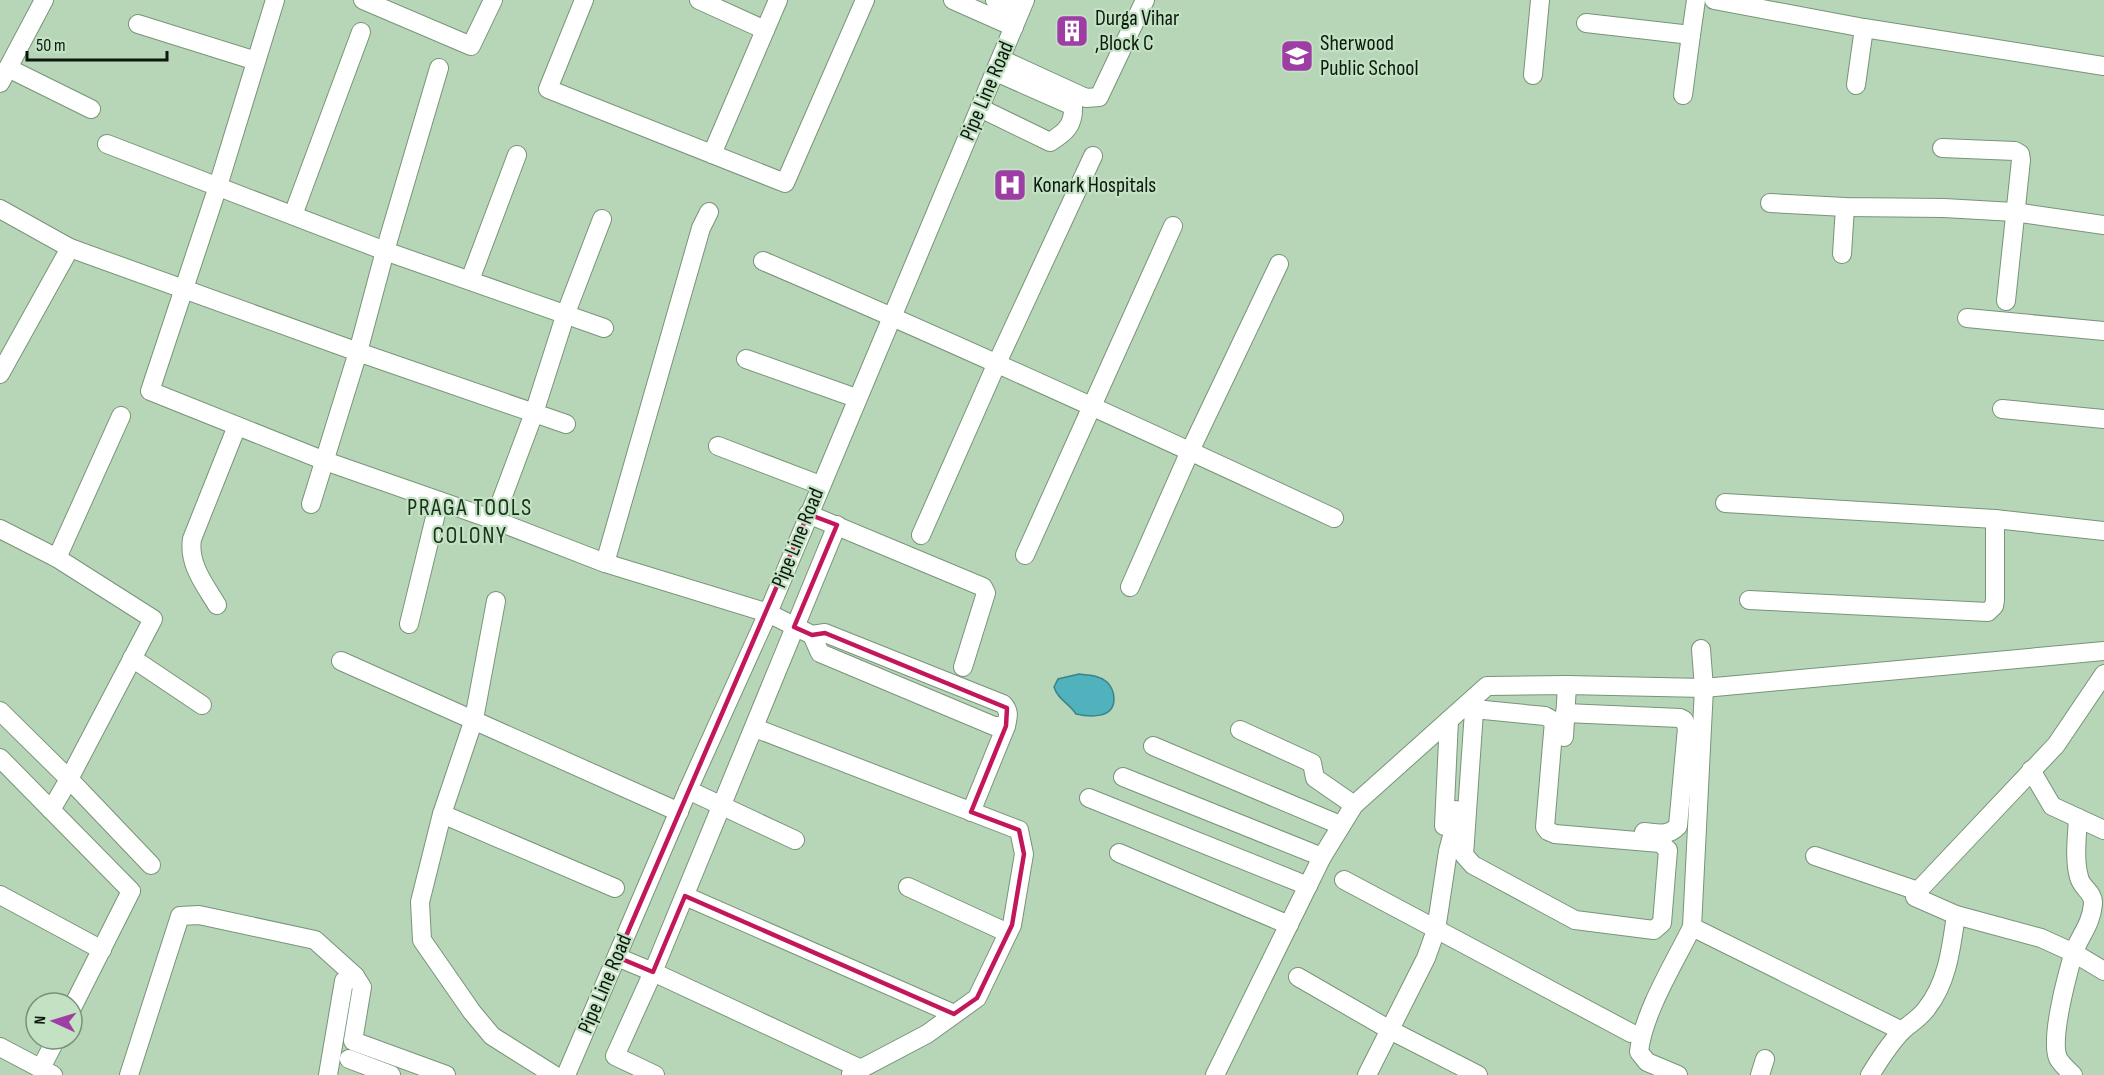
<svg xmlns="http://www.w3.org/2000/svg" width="2104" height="1075" viewBox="0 0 2104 1075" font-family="'Sofia Sans Condensed',sans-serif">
  <rect width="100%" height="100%" fill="#b7d5b7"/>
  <!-- water -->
  <path fill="#4fb2bd" stroke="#3b8488" stroke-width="1.5" d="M 1079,674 C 1088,675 1099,675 1107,682 C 1111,686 1114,693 1114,699 C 1114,719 1090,717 1076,714 C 1069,703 1058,700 1054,687 L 1058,679 Z"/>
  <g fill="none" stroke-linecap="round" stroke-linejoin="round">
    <defs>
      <g id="minor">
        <path d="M 275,0 L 218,186 L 150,391 L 325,461 L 494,520 L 605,563 L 768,613 L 812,635 L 825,633 L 1003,704 C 1010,711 1008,717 1006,726 L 971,812"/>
        <polyline points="363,0 471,46 493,0"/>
        <polyline points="584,0 548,89 785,183 865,0"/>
        <polyline points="699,0 765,30"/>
        <polyline points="953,0 1014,27"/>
        <polyline points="995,0 1020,11"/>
        <polyline points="1714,0 1864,28 2104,66"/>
        <polyline points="1586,23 1691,35 1696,0"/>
        <polyline points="138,24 256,61"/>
        <polyline points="1001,59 1086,98 1099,97 1145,0"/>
        <polyline points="8,68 91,109"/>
        <polyline points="1533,75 1540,0"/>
        <polyline points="0,83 44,0"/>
        <polyline points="1856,85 1864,28"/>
        <polyline points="1683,95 1691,35"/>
        <path d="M 980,108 L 1050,142 C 1066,132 1074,125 1073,106 L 996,72"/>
        <polyline points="107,144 385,251 604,328"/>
        <polyline points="1942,148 2015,151 2020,154 2021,160 2006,301"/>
        <polyline points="712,154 778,0"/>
        <polyline points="1770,203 1845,207 1944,208 2014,212 2104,225"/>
        <polyline points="0,209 70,248 0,374"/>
        <polyline points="293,215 361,32"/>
        <polyline points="70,248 358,352 566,424"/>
        <polyline points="1842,254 1845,207"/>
        <path d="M 763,261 C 955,343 1145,430 1334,518"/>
        <polyline points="470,280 517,155"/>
        <polyline points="1967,318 2104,331"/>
        <polyline points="746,359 856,398"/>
        <polyline points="2002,409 2104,419"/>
        <polyline points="718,446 820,485"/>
        <polyline points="1725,503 1995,519 2104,531"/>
        <polyline points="311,504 358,352 385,251 439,68"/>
        <polyline points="808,514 983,587 986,593 963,667"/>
        <polyline points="494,520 534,413 566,313 602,219"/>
        <polyline points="837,525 653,972 861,1069"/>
        <polyline points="0,529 57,558 153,619 69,779 51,810"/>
        <polyline points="921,535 997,363 1093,156"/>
        <polyline points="1025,555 1173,226"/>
        <polyline points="57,558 121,416"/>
        <polyline points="605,563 701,228 709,212"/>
        <polyline points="1130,587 1190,451 1279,264"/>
        <polyline points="1749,600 1988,612 1994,606 1995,600 1995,519"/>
        <polyline points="496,601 474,719 442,814 420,902 422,940 472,1012 492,1036 554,1075"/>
        <path d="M 217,605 C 205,585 188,564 192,539 L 237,426"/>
        <polyline points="409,624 439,501"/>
        <polyline points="812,635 820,653 994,726 1006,726"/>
        <polyline points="1701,649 1704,688 1692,927 1902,1031"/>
        <polyline points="132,658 202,705"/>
        <polyline points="341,661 679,812"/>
        <polyline points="2104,674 2056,745 1918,891 1915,897 1956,915 2041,938 2074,953 2104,971"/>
        <polyline points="1474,709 1545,716 1554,721 1545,827 1548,831 1555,834 1660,843 1668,850 1662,923 1654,930 1575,920 1473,865 1464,855 1475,697"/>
        <polyline points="0,711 69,779 151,865"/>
        <path d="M 1565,713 L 1680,718 L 1684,720 L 1687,728 L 1678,826 C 1668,837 1657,833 1644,832"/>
        <polyline points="755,728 1019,830 1024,854 1012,925 977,998 927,1034 851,1074"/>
        <polyline points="1240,730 1312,763 1315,778 1354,805"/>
        <polyline points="1564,737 1567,685"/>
        <polyline points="1153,746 1340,825"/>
        <polyline points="0,758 131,891 72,1008"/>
        <polyline points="2031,770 2052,806 2104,830"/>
        <polyline points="1123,777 1322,857"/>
        <polyline points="688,790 795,840"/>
        <polyline points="1089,798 1308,886"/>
        <polyline points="442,814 615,888"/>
        <polyline points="1444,826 1449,720"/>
        <polyline points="1119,853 1289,925"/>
        <polyline points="1815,856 1918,891"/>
        <polyline points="1344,880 1631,1033"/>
        <polyline points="908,887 1008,933"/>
        <polyline points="0,895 102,950"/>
        <polyline points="685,896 954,1014"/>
        <polyline points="617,957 653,972 615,1056 655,1075"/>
        <polyline points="1298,977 1390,1030 1478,1075"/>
        <polyline points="0,1047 53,1075"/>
        <polyline points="349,1059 391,1075"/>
        <polyline points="41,1068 56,1039"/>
        <polyline points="129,1075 180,916 199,915 315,940 355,976"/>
        <polyline points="328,1075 344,981 355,976 362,987 353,1041 446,1075"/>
        <polyline points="566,1075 688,790 768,613 1025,0"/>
        <polyline points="1215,1075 1322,857 1354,805 1487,686 1567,685 1704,688 2104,651"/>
        <polyline points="1367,1075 1426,958 1436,930 1448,851 1455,825 1456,810"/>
        <path d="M 1678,1075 L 1647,1062 L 1639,1052 C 1643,1013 1675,962 1692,927"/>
        <polyline points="1760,1075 1765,1059"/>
        <path d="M 1870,1075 C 1880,1059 1890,1043 1903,1030 C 1911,1023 1921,1017 1927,1008 C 1948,981 1951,948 1956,915"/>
        <path d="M 2073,1075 C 2068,1070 2061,1064 2058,1058 C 2050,1039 2067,976 2073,955 C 2079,936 2091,926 2093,904 C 2094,892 2081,888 2079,877 C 2074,859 2077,837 2078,818"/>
      </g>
    </defs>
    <!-- minor casing -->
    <use href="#minor" stroke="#789478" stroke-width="20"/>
    <!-- minor -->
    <use href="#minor" stroke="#fff" stroke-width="18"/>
  </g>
  <!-- marked area -->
  <path fill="none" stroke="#c2185b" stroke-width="4.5" stroke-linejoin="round" d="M 808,514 L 837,525 L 794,627 L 812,635 L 825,633 L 1007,708 L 1006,726 L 971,812 L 1019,830 L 1024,854 L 1012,925 L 977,998 L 954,1014 L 685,896 L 653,972 L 617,957 Z"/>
  <!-- icons -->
  <defs>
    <symbol id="building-square" viewBox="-11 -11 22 22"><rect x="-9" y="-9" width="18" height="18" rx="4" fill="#9e3da4" stroke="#c3e2c3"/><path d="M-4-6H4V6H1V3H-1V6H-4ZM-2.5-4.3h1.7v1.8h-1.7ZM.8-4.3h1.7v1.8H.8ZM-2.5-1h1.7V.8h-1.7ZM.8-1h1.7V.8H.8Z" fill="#fff"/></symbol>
    <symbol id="school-square" viewBox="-11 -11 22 22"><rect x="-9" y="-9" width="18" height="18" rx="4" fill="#9e3da4" stroke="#c3e2c3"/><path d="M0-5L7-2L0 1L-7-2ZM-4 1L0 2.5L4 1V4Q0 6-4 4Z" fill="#fff"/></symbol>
    <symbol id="hospital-square" viewBox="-11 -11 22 22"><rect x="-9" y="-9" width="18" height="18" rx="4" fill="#9e3da4" stroke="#c3e2c3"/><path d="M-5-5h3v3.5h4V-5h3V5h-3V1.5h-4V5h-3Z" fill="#fff"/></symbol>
  </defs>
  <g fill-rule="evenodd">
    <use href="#building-square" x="1053" y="12" width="38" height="38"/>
    <use href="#school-square" x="1278" y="37" width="38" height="38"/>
    <use href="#hospital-square" x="991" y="166" width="38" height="38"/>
  </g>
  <g text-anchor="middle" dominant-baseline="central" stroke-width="4.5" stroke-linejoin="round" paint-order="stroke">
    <!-- poi labels -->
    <g font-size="22" fill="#0d180e" stroke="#c3e2c3" text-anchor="start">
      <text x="1095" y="18">Durga Vihar<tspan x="1095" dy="25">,Block C</tspan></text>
      <text x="1320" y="43">Sherwood<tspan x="1320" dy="25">Public School</tspan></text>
      <text x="1033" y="185">Konark Hospitals</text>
    </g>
    <!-- street labels -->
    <g font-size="22" fill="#0d180e" stroke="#c3e2c3">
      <text transform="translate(987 91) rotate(-67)">Pipe Line Road</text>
      <text transform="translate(798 538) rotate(-68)">Pipe Line Road</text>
      <text transform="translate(605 984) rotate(-67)">Pipe Line Road</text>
    </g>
    <!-- neighbourhood labels -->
    <g font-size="24" letter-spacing="1.5" fill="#1a331b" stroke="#c3e2c3">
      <text x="470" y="507">PRAGA TOOLS<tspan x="470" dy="28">COLONY</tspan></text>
    </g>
  </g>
  <!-- north arrow -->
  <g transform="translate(54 1021) rotate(274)"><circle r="28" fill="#c3e2c3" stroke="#7a917b" stroke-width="1.5"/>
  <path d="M0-4.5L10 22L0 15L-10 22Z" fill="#9e3da4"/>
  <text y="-9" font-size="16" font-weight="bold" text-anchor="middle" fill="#0d180e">N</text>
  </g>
  <!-- scale -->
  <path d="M27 51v9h140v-9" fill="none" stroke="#0d180e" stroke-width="3"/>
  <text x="36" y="51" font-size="18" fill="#0d180e" stroke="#c3e2c3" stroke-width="4.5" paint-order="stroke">50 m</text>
</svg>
